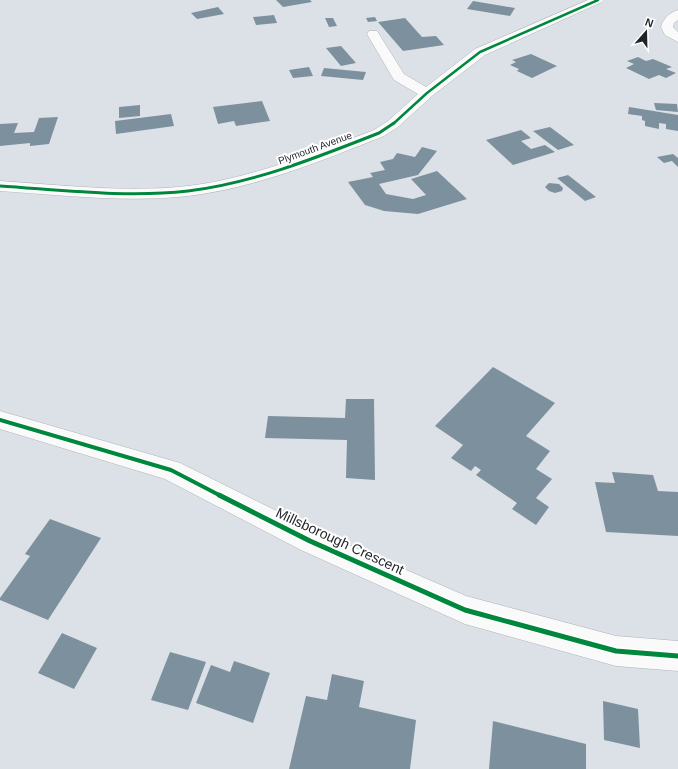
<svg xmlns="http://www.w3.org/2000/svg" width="678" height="769" viewBox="0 0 678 769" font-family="Helvetica,sans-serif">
  <rect width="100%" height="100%" fill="#dce1e7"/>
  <!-- building -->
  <g fill="#7d909e">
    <polygon points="276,0 310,0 312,2 283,7"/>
    <polygon points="473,1 515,8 510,16 467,9"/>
    <polygon points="218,7 224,14 197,19 191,13"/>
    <polygon points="274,15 277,23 256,25 253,17"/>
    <polygon points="375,17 377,21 368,22 366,18"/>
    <polygon points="325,18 333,18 337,26 329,27"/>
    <polygon points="405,18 422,37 436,36 444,45 403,51 378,22"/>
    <polygon points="341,46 356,63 341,66 326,48"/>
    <polygon points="531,54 557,66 532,78 517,71 519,69 510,65 516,62 512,60"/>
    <polygon points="638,57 646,61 653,59 672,67 666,69 676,73 666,78 659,75 649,79 626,68 634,64 627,61"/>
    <polygon points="309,67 313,76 293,78 289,70"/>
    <polygon points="324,68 366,72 363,80 321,76"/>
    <polygon points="262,101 270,121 236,126 234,121 218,124 213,107"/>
    <polygon points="654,103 677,104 678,112 656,110"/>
    <polygon points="140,105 140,116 119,118 119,107"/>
    <polygon points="629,107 678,115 678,131 666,129 666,124 659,123 659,129 645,126 645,121 642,120 642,116 628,114"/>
    <polygon points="171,114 174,126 116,134 115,121"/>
    <polygon points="58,117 49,144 30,146 30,143 0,146 0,124 18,123 14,133 34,132 39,118"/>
    <polygon points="550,127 574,145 558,150 533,131"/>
    <polygon points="521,130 531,138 521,141 531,149 545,145 555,152 513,165 486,140"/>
    <polygon points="422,147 437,151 418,175 379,184 386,194 413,199 426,195 411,179 437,171 467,199 418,214 384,211 365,205 348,182 373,177 370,173 385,170 380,162 393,159 397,153 415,157"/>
    <polygon points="673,154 678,158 678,160 673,161 678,160 678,167 672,161 664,163 657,157"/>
    <polygon points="568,175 596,197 585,201 557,178"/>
    <polygon points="549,183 559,184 563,188 562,191 555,193 549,191 545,187"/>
    <polygon points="493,367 555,403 526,436 550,451 536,469 552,479 536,498 549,507 536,525 512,509 517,503 476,475 481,470 475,466 471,471 451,458 463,445 435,426"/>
    <polygon points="346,399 374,399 375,480 346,478 347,440 265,438 268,416 345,418"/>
    <polygon points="612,472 653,475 658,491 678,492 678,536 606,532 595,482 615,483"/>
    <polygon points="50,519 101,538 48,620 0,600 0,598 30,556 25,554"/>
    <polygon points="62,633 97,648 74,689 38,673"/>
    <polygon points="170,652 206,662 188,710 151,700"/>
    <polygon points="234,661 270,673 253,723 196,703 211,665 230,672"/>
    <polygon points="332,674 364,681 359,707 416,720 410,769 289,769 306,696 327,700"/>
    <polygon points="603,701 638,709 640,748 604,740"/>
    <polygon points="493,721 586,744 586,769 489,769"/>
  </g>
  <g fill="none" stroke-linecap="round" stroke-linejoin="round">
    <defs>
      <g id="minor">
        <path d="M 588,0 L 604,0 L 602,2 L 485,55 L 432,96 L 398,127 L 384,136 C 321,161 255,188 188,196 C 126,203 62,195 0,191 L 0,181 C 62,185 126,193 188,186 C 252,178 314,153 374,130 L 388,121 L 418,94 L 394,80 L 367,34 L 369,31 L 377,31 L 404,74 L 426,87 L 475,49 Z"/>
        <path d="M 678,10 L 678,20 L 674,23 L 673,27 L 678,32 L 678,42 L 665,35 L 661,27 C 663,19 670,12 678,10 Z"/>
        <polygon points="0,411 180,463 319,532 466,596 616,636 678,641 678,671 616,666 465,624 301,550 165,479 0,429"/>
      </g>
    </defs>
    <!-- minor casing -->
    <use href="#minor" stroke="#afb3b7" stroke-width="1"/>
    <!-- minor -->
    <use href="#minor" fill="#fafafb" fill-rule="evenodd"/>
    <defs>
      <polyline id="cycleway-far3" points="393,124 427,93 480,52 598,0"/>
      <path id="cycleway-far2" d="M 0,186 C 62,190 126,198 188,191 C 254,183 318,157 379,133 L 394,123"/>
      <polyline id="cycleway-far1" points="0,420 171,470 221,496"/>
      <polyline id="cycleway" points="219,495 310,541 465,610 616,651 678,656"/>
    </defs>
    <!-- cycleway-far3 casing -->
    <use href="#cycleway-far3" stroke="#fff" stroke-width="4"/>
    <!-- cycleway-far2 casing -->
    <use href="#cycleway-far2" stroke="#fff" stroke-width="5"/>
    <!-- cycleway-far1 casing -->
    <use href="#cycleway-far1" stroke="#fff" stroke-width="6"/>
    <!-- cycleway casing -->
    <use href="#cycleway" stroke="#fff" stroke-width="8"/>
    <!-- cycleway-far3 -->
    <use href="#cycleway-far3" stroke="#00873e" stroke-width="2.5"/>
    <!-- cycleway-far2 -->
    <use href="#cycleway-far2" stroke="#00873e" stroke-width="3"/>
    <!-- cycleway-far1 -->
    <use href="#cycleway-far1" stroke="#00873e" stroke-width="4"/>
    <!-- cycleway -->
    <use href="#cycleway" stroke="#00873e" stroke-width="5"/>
  </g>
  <g text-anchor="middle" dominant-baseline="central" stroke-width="4" stroke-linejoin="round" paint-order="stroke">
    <!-- far-street labels -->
    <g font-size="10" fill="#1f2327" stroke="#fff">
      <text transform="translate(315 148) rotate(-20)">Plymouth Avenue</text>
    </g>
    <!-- near-street labels -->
    <g font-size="14" fill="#1f2327" stroke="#fff">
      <text transform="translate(340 541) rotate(25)">Millsborough Crescent</text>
    </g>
  </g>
  <!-- north arrow -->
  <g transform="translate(646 32) rotate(20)" stroke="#ffffff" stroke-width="3" paint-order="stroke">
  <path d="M0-3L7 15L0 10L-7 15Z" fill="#1f2327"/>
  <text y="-6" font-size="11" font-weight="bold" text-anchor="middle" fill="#1f2327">N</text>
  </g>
</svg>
